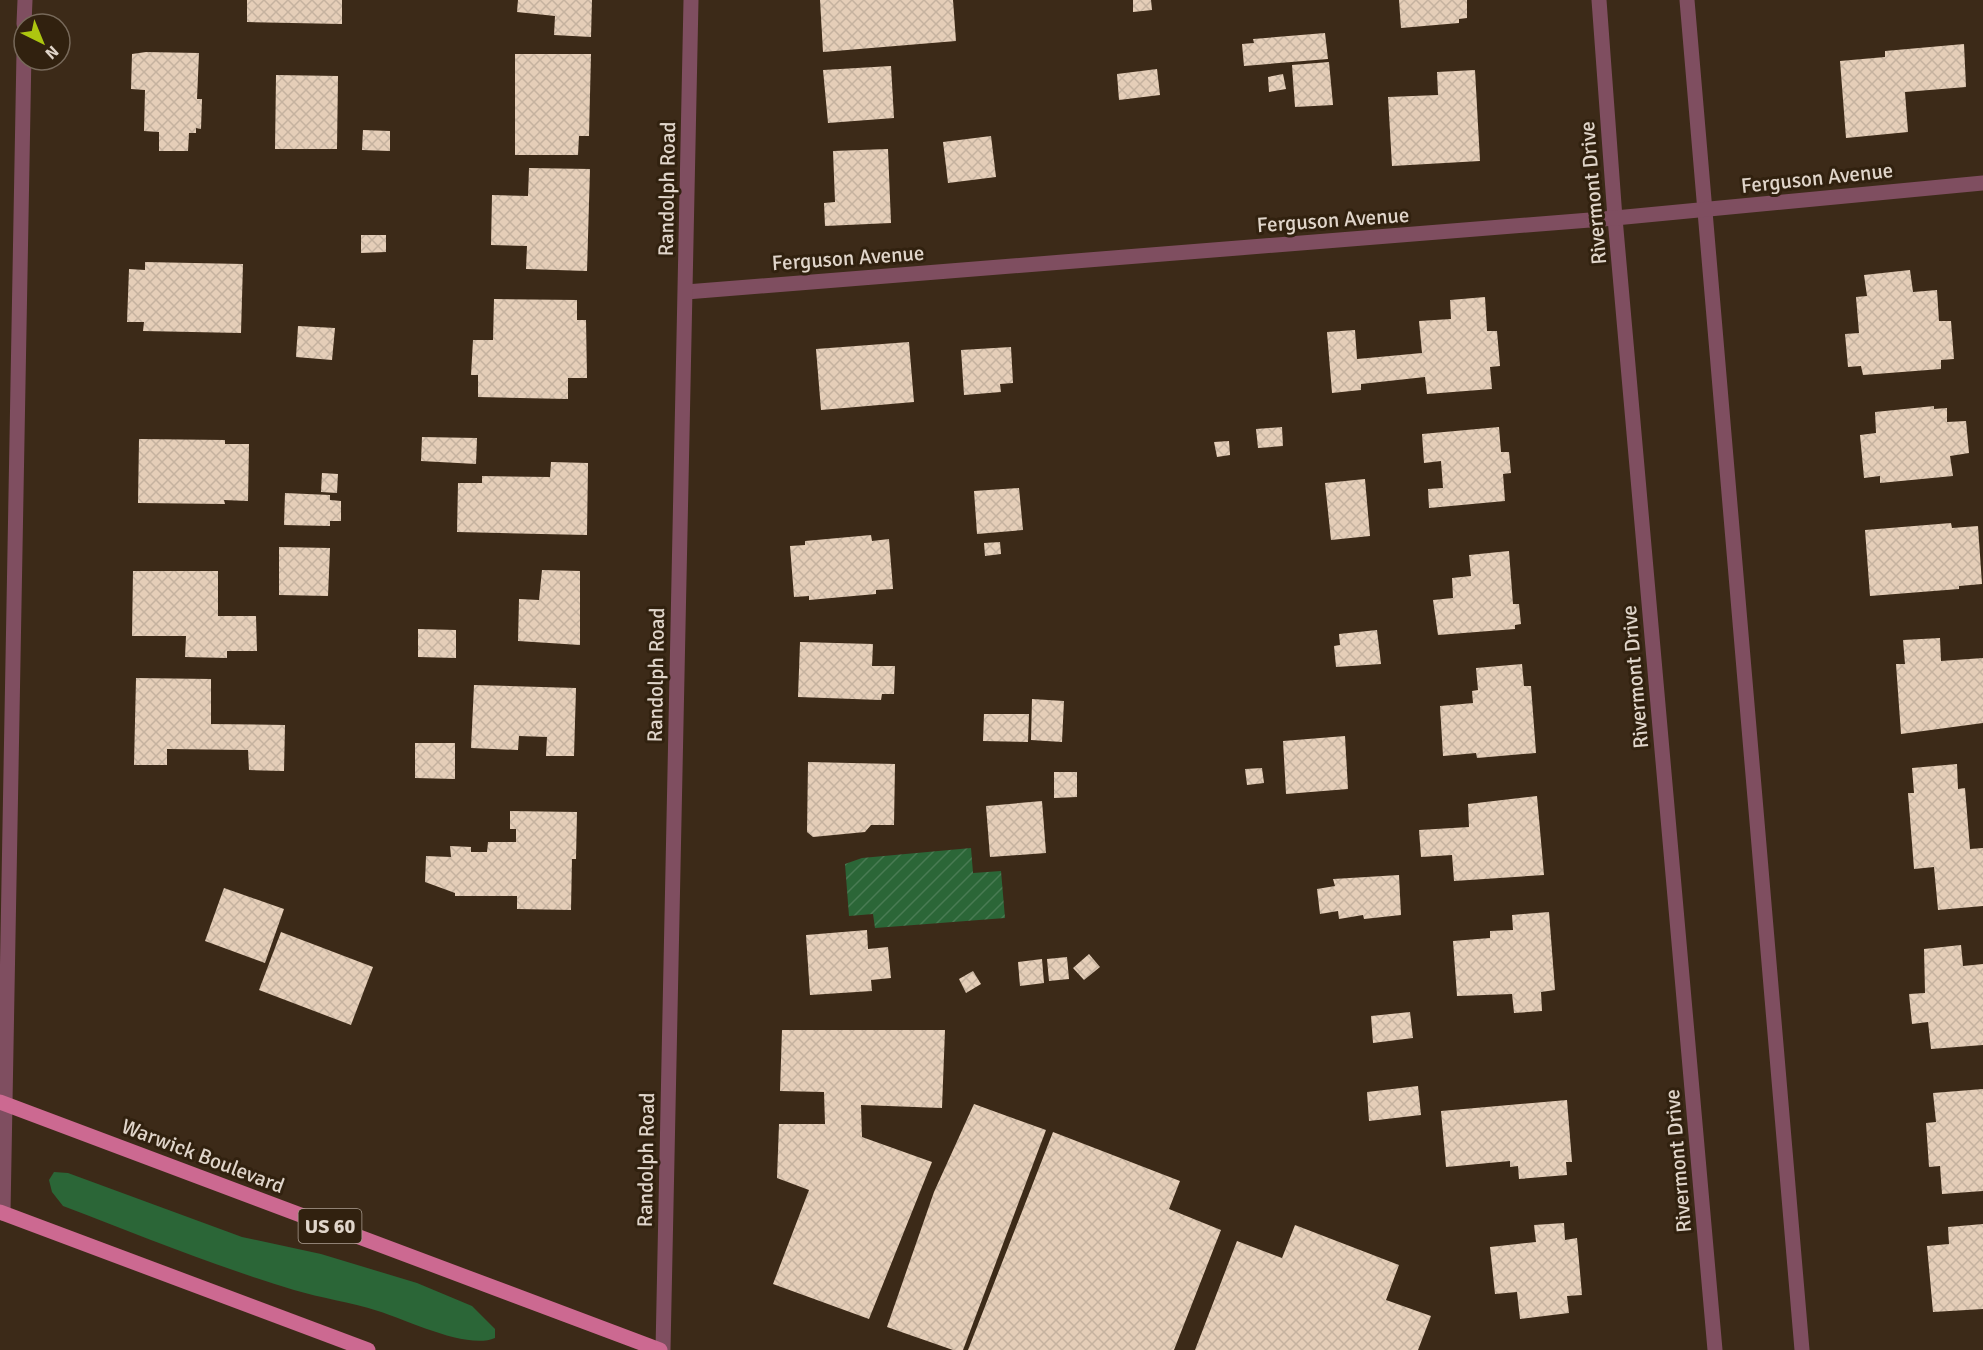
<svg xmlns="http://www.w3.org/2000/svg" width="1983" height="1350" viewBox="0 0 1983 1350" font-family="Signika,sans-serif">
  <defs>
    <pattern id="garden-furrows" width="10" height="10" patternUnits="userSpaceOnUse" patternTransform="scale(1.5)"><rect width="10" height="10" fill="#2b6637"/><path d="M-1 1l2-2M0 10L10 0M9 11l2-2" fill="none" stroke="#497b53"/></pattern>
    <pattern id="building-cross-hatch" width="8" height="8" patternUnits="userSpaceOnUse" patternTransform="scale(1.5)"><rect width="8" height="8" fill="#e5ceb8"/><path d="M0 0l8 8M0 8l8-8" fill="none" stroke="#c5b29f"/></pattern>
  </defs>
  <rect width="100%" height="100%" fill="#3c2a18"/>
  <!-- grass -->
  <path fill="#2b6637" d="M 54,1172 L 68,1173 L 242,1237 L 321,1254 L 417,1283 L 472,1306 L 495,1329 L 495,1338 C 467,1350 407,1320 378,1311 C 350,1302 321,1298 294,1290 C 215,1266 139,1235 63,1206 L 52,1192 L 49,1180 Z"/>
  <!-- garden -->
  <polygon fill="url(#garden-furrows)" points="971,848 973,873 1001,871 1005,918 875,928 873,914 849,916 845,864 862,858"/>
  <!-- building -->
  <g fill="url(#building-cross-hatch)">
    <polygon points="247,0 342,0 342,24 247,22"/>
    <polygon points="518,0 592,0 591,37 554,35 555,16 517,12"/>
    <polygon points="820,0 953,0 956,41 823,52"/>
    <polygon points="1133,0 1151,0 1152,10 1133,12"/>
    <polygon points="1399,0 1467,0 1467,18 1459,19 1459,23 1401,28"/>
    <polygon points="1325,33 1328,59 1244,66 1242,44 1254,43 1253,39"/>
    <polygon points="1964,44 1966,87 1905,92 1908,132 1846,138 1840,61 1885,57 1885,51"/>
    <polygon points="146,52 199,53 197,99 202,99 201,129 196,128 196,133 189,133 188,151 159,151 159,132 144,131 145,90 131,89 132,54"/>
    <polygon points="515,54 591,54 589,136 579,136 578,155 515,155"/>
    <polygon points="1329,62 1333,105 1295,107 1292,65"/>
    <polygon points="891,66 894,118 828,123 823,70"/>
    <polygon points="1157,69 1160,95 1119,100 1117,74"/>
    <polygon points="1475,70 1480,161 1392,166 1388,97 1438,95 1437,72"/>
    <polygon points="1283,74 1286,89 1269,92 1268,77"/>
    <polygon points="276,75 338,76 337,149 275,149"/>
    <polygon points="363,130 390,131 390,151 362,150"/>
    <polygon points="991,136 996,177 948,183 943,142"/>
    <polygon points="888,149 891,223 825,226 824,203 835,202 833,151"/>
    <polygon points="529,168 590,169 587,271 526,269 527,246 491,245 492,195 528,196"/>
    <polygon points="361,235 386,235 386,252 361,253"/>
    <polygon points="145,262 243,264 241,333 143,331 144,322 127,322 129,269 145,270"/>
    <polygon points="1910,270 1913,292 1937,290 1939,321 1951,321 1954,359 1941,360 1941,369 1863,375 1861,366 1848,367 1845,334 1859,333 1856,297 1867,296 1864,275"/>
    <polygon points="1485,297 1487,331 1497,331 1500,366 1490,367 1492,389 1427,394 1425,377 1361,384 1361,390 1332,393 1327,332 1355,330 1357,359 1422,353 1419,321 1451,319 1450,300"/>
    <polygon points="494,299 577,300 577,320 586,320 587,378 568,378 568,399 478,397 478,375 471,375 473,340 493,340"/>
    <polygon points="298,326 335,328 332,360 296,357"/>
    <polygon points="909,342 914,402 821,410 816,349"/>
    <polygon points="1011,347 1013,383 1000,384 1001,392 964,395 961,350"/>
    <polygon points="1934,406 1934,409 1947,408 1947,422 1966,421 1969,453 1950,456 1953,476 1880,483 1880,476 1864,478 1860,435 1876,433 1875,412"/>
    <polygon points="1282,427 1283,446 1258,448 1256,429"/>
    <polygon points="1499,427 1501,452 1509,452 1511,473 1503,474 1505,501 1429,508 1428,489 1443,488 1441,461 1424,463 1422,434"/>
    <polygon points="422,437 477,438 476,464 421,461"/>
    <polygon points="139,439 225,440 225,444 249,444 248,501 224,500 225,504 138,503"/>
    <polygon points="1229,441 1230,455 1217,457 1214,442"/>
    <polygon points="551,462 588,463 587,535 457,532 458,483 482,483 482,476 550,477"/>
    <polygon points="322,473 338,474 337,493 321,492"/>
    <polygon points="1365,479 1370,536 1331,540 1325,483"/>
    <polygon points="1019,488 1023,530 977,534 974,491"/>
    <polygon points="285,493 330,495 330,500 341,501 341,521 330,521 330,526 284,525"/>
    <polygon points="1951,523 1952,528 1978,526 1982,584 1959,586 1959,589 1870,596 1865,530"/>
    <polygon points="871,535 872,541 889,539 893,589 876,590 876,594 809,600 809,596 794,597 790,546 805,545 805,541"/>
    <polygon points="1000,542 1001,554 985,556 984,543"/>
    <polygon points="279,547 330,548 328,596 279,595"/>
    <polygon points="1509,551 1513,604 1519,604 1521,624 1515,625 1515,629 1438,635 1433,600 1453,598 1452,578 1471,576 1469,555"/>
    <polygon points="542,570 580,571 580,645 518,641 519,599 539,600"/>
    <polygon points="133,571 218,571 218,616 256,616 257,651 227,651 227,658 185,657 186,636 132,636"/>
    <polygon points="418,629 456,630 456,658 418,657"/>
    <polygon points="1377,630 1381,664 1336,667 1334,646 1340,645 1339,634"/>
    <polygon points="1940,638 1941,661 1983,658 1983,723 1901,734 1896,664 1905,664 1903,640"/>
    <polygon points="800,642 873,644 872,666 895,666 894,694 882,694 881,700 798,697"/>
    <polygon points="1522,664 1524,686 1531,686 1536,753 1477,758 1476,753 1443,756 1440,706 1473,703 1472,691 1478,690 1476,668"/>
    <polygon points="136,678 211,679 211,724 285,725 284,771 249,770 248,750 167,749 167,765 134,765"/>
    <polygon points="474,685 576,688 574,756 546,756 547,737 519,736 518,750 471,748"/>
    <polygon points="1032,699 1064,701 1062,742 1031,740"/>
    <polygon points="984,714 1029,714 1028,742 983,741"/>
    <polygon points="1345,736 1348,789 1286,794 1283,741"/>
    <polygon points="415,743 455,743 455,779 415,778"/>
    <polygon points="808,762 895,764 894,825 871,825 865,832 813,837 807,832"/>
    <polygon points="1957,764 1958,789 1965,788 1970,849 1983,848 1983,906 1938,910 1934,867 1914,869 1908,793 1914,793 1912,768"/>
    <polygon points="1262,768 1264,783 1247,785 1245,769"/>
    <polygon points="1054,772 1077,772 1077,797 1054,798"/>
    <polygon points="1537,796 1544,875 1454,881 1452,855 1421,857 1419,830 1469,827 1468,804"/>
    <polygon points="1042,801 1046,853 990,857 986,806"/>
    <polygon points="510,811 577,812 576,859 572,859 571,910 517,909 517,896 455,896 455,893 425,882 426,856 451,857 450,846 471,847 471,852 487,852 488,842 516,842 516,829 510,829"/>
    <polygon points="1399,875 1401,915 1364,919 1363,915 1339,919 1338,911 1320,914 1317,889 1335,886 1333,879"/>
    <polygon points="224,888 284,909 265,963 205,941"/>
    <polygon points="1549,912 1555,990 1541,992 1542,1011 1514,1013 1512,994 1457,996 1453,941 1490,938 1490,931 1513,930 1512,915"/>
    <polygon points="867,930 868,949 888,947 891,978 871,980 872,991 810,995 806,935"/>
    <polygon points="281,932 373,967 351,1025 259,990"/>
    <polygon points="1961,945 1963,966 1983,964 1983,1045 1931,1049 1928,1022 1912,1024 1909,994 1925,993 1924,949"/>
    <polygon points="1089,954 1100,967 1084,980 1073,968"/>
    <polygon points="1067,957 1069,979 1049,981 1047,959"/>
    <polygon points="1042,959 1044,983 1020,986 1018,962"/>
    <polygon points="973,971 981,984 966,993 959,979"/>
    <polygon points="1410,1012 1413,1038 1373,1043 1371,1016"/>
    <polygon points="782,1030 945,1030 942,1108 861,1105 862,1137 932,1162 869,1319 773,1284 809,1190 777,1178 779,1124 825,1124 824,1092 780,1091"/>
    <polygon points="1418,1086 1421,1115 1369,1121 1367,1092"/>
    <polygon points="1983,1089 1983,1191 1942,1194 1940,1166 1929,1167 1926,1123 1936,1122 1933,1093"/>
    <polygon points="1567,1100 1572,1162 1566,1162 1567,1175 1519,1179 1518,1166 1510,1167 1510,1161 1446,1167 1441,1111"/>
    <polygon points="974,1104 1046,1130 963,1350 953,1350 887,1327 934,1192"/>
    <polygon points="1053,1132 1180,1181 1169,1209 1221,1230 1174,1350 968,1350"/>
    <polygon points="1564,1223 1565,1240 1577,1238 1582,1295 1567,1296 1569,1313 1520,1319 1517,1292 1495,1294 1490,1247 1536,1242 1534,1225"/>
    <polygon points="1983,1224 1983,1309 1933,1312 1927,1246 1949,1244 1948,1227"/>
    <polygon points="1295,1225 1399,1265 1386,1300 1431,1316 1418,1350 1195,1350 1237,1241 1282,1258"/>
  </g>
  <g fill="none" stroke-linecap="round" stroke-linejoin="round">
    <!-- street -->
    <g stroke="#7f4e60" stroke-width="15">
      <polyline points="1599,0 1615,218 1715,1350"/>
      <polyline points="1687,0 1802,1350"/>
      <polyline points="24,24 25,0"/>
      <polyline points="686,292 1615,218 1983,183"/>
      <polyline points="3,1213 24,52"/>
      <polyline points="663,1350 691,0"/>
    </g>
    <!-- primary -->
    <g stroke="#cc6991" stroke-width="15">
      <polyline points="0,1102 660,1350"/>
      <polyline points="0,1212 368,1350"/>
    </g>
  </g>
  <g text-anchor="middle" dominant-baseline="central" stroke-width="6" stroke-linejoin="round" paint-order="stroke">
    <!-- shield labels -->
    <rect fill="#31210f" stroke="#ac9f92" stroke-width="1.5" x="298.5" y="1209" width="63" height="34" rx="4.5"/>
    <g font-size="20" font-weight="bold" fill="#e0d5ca">
      <text x="330" y="1226">US 60</text>
    </g>
    <!-- street labels -->
    <g font-size="21" fill="#e0d5ca" stroke="#31210f">
      <text transform="translate(1817 178) rotate(-6)">Ferguson Avenue</text>
      <text transform="translate(667 189) rotate(-89)">Randolph Road</text>
      <text transform="translate(1593 193) rotate(-95)">Rivermont Drive</text>
      <text transform="translate(1333 220) rotate(-4)">Ferguson Avenue</text>
      <text transform="translate(848 258) rotate(-4)">Ferguson Avenue</text>
      <text transform="translate(656 675) rotate(-89)">Randolph Road</text>
      <text transform="translate(1635 677) rotate(-95)">Rivermont Drive</text>
      <text transform="translate(203 1156) rotate(21)">Warwick Boulevard</text>
      <text transform="translate(646 1160) rotate(-89)">Randolph Road</text>
      <text transform="translate(1678 1161) rotate(-95)">Rivermont Drive</text>
    </g>
  </g>
  <!-- north arrow -->
  <g transform="translate(42 42) rotate(137)"><circle r="28" fill="#31210f" stroke="#77695a" stroke-width="1.5"/>
  <path d="M0-4.5L10 22L0 15L-10 22Z" fill="#adc610"/>
  <text y="-9" font-size="16" font-weight="bold" text-anchor="middle" fill="#e0d5ca">N</text>
  </g>
</svg>
